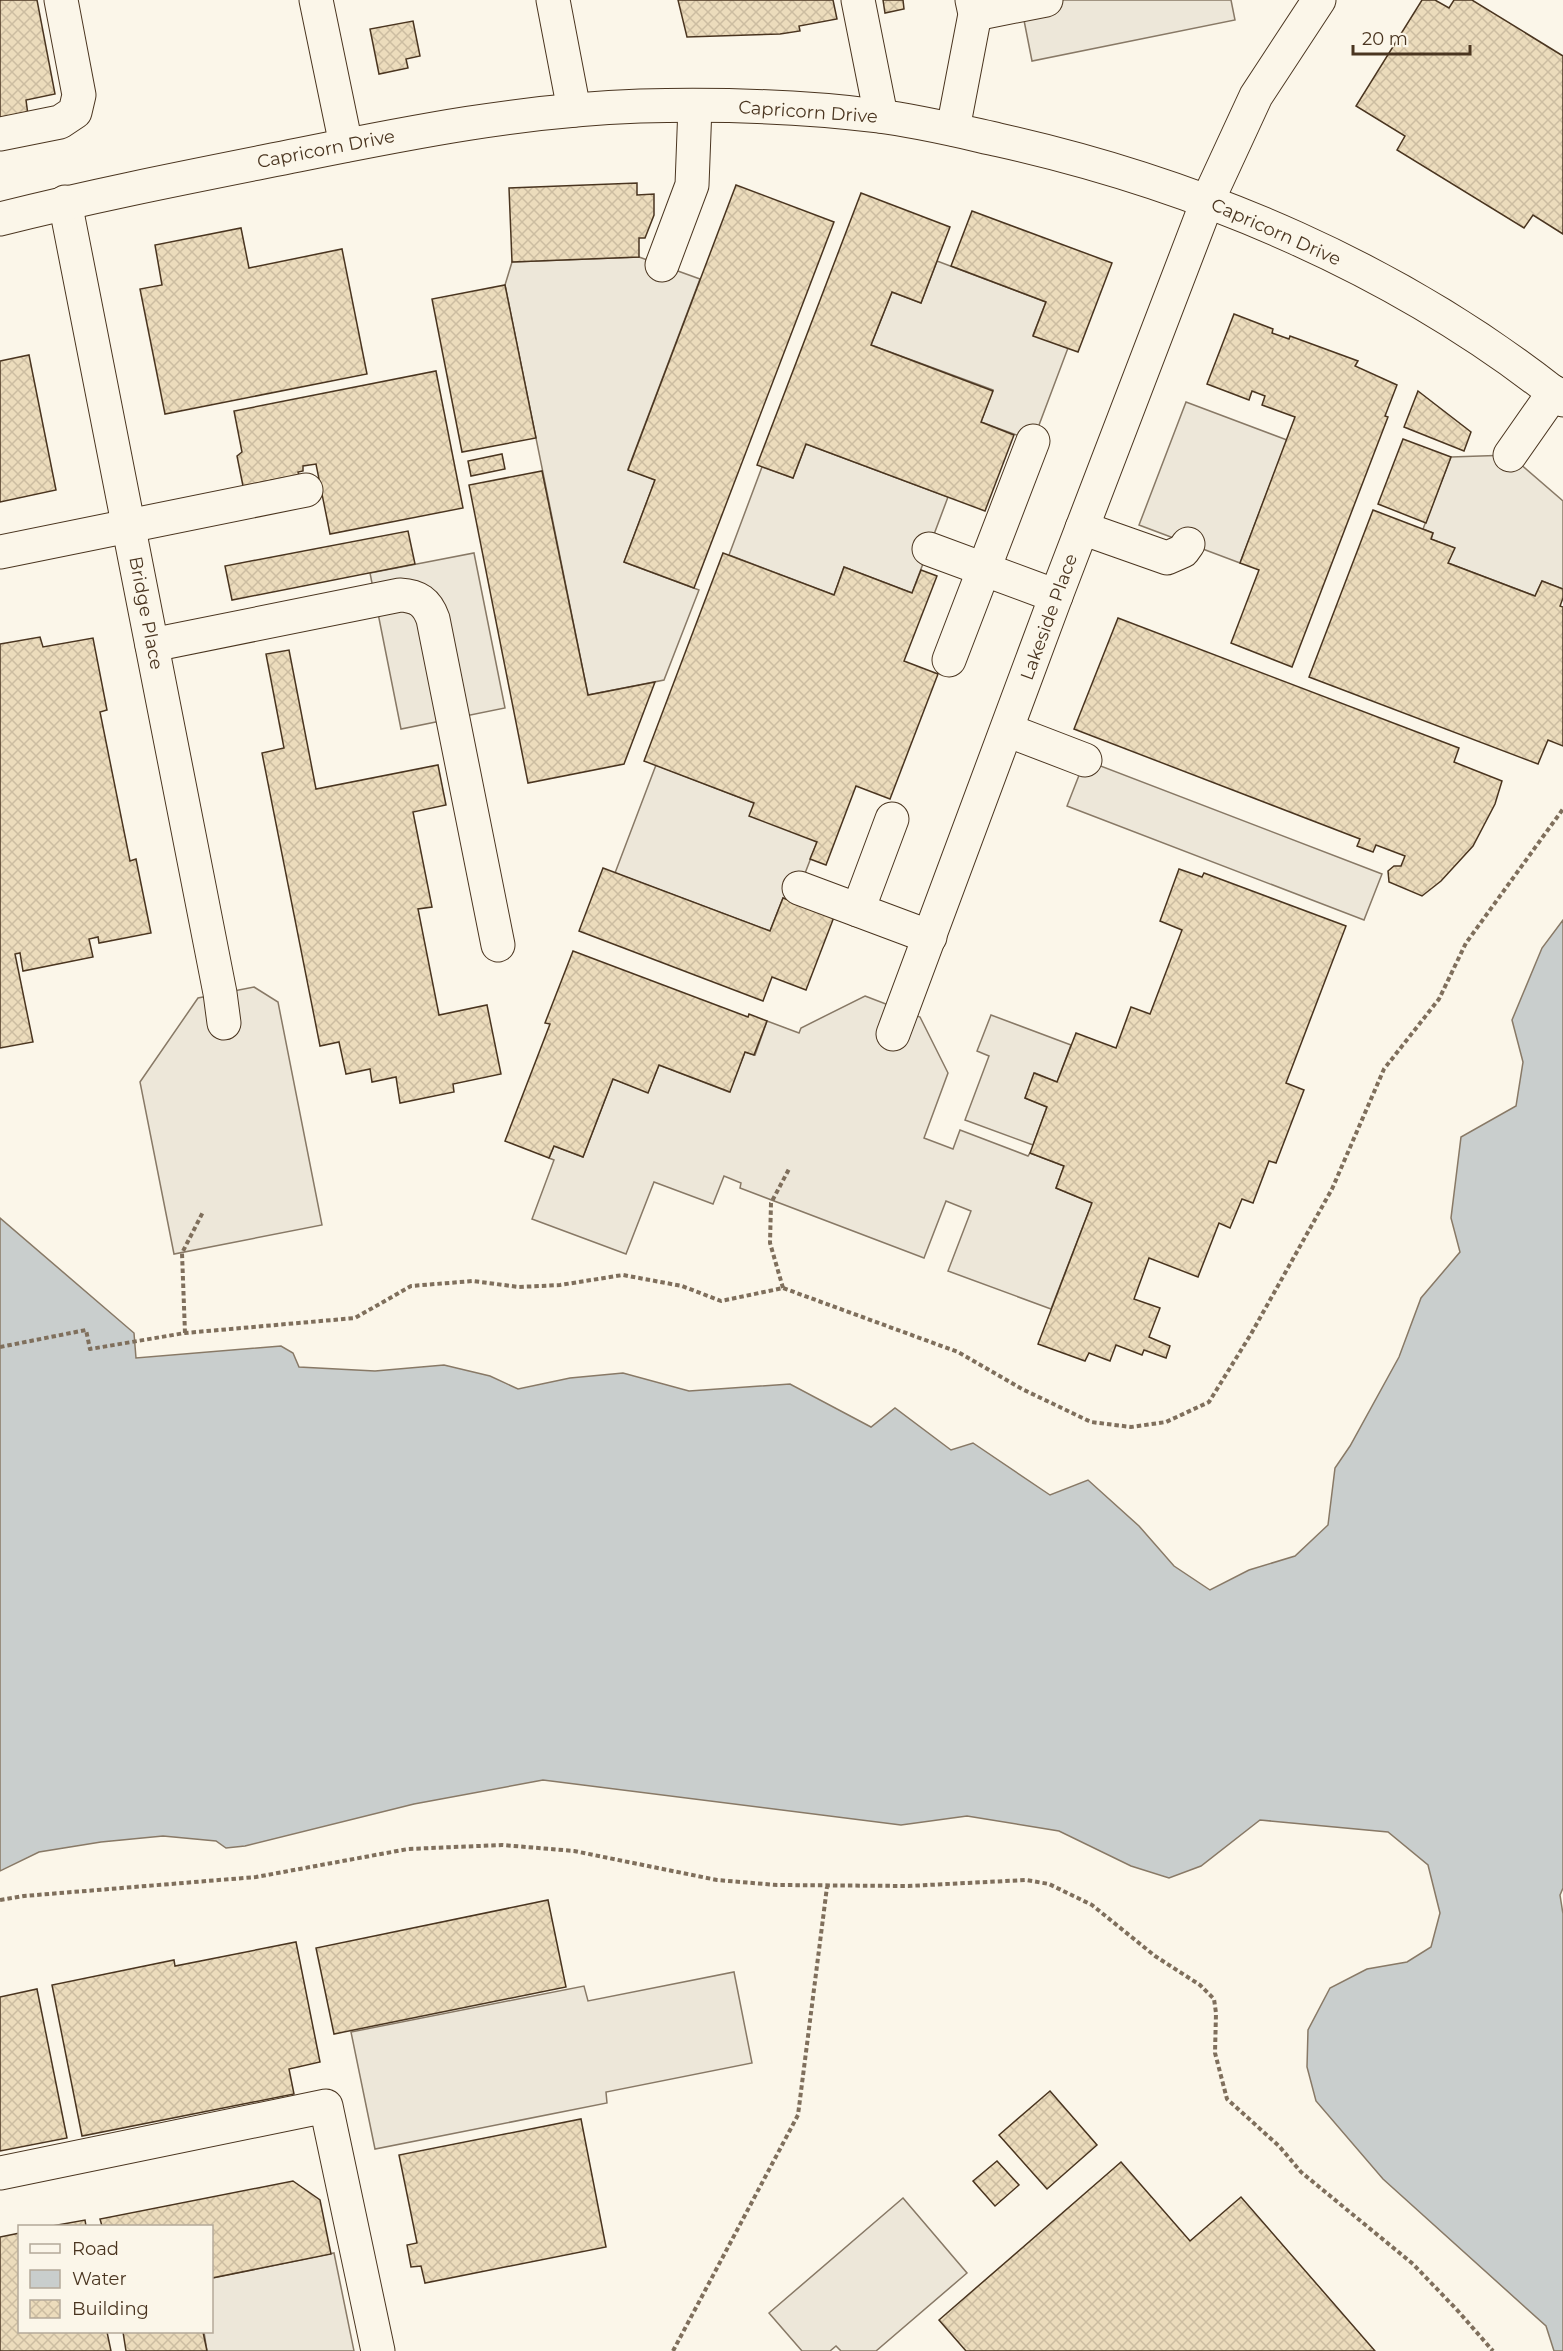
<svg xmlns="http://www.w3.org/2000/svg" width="1563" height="2351" viewBox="0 0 1563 2351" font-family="Montserrat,sans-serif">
  <defs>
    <pattern id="building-cross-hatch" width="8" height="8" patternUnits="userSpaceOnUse" patternTransform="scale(1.5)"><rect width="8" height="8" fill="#ecdcbc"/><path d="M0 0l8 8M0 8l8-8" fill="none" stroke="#ccbda1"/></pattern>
  </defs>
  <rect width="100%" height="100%" fill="#fbf6e9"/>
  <!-- parking -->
  <g fill="#ede7d9" stroke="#887966" stroke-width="1.5">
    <polygon points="1045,0 1231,0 1235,20 1032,61 1021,5"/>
    <polygon points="639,257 700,279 628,469 655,480 624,562 699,590 664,680 588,695 505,285 512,262"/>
    <polygon points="937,261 1046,302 1033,335 1068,348 1033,441 981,422 993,390 871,345 892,292 921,303"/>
    <polygon points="1186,402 1287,440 1240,563 1139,525"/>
    <polygon points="806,444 948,497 912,593 844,567 834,595 729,555 762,467 793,478"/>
    <polygon points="1510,455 1563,501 1563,589 1542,581 1535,596 1448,563 1454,548 1431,539 1433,533 1423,529 1451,457"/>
    <polygon points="474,553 505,708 401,729 370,573"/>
    <polygon points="1085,760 1382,874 1364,920 1067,806"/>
    <polygon points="656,765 754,803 817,842 794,902 783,898 770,931 615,873"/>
    <polygon points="254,987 278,1002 322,1225 174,1254 140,1082 198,998"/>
    <polygon points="865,996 920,1017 948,1073 924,1138 953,1149 960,1130 1028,1156 1030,1153 1064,1166 1056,1188 1092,1203 1051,1309 948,1271 971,1211 946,1201 924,1258 740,1188 741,1183 724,1176 713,1204 654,1182 626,1254 532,1219 554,1160 549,1158 554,1146 583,1157 613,1079 648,1092 659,1065 729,1092 745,1052 755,1055 767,1021 799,1033 801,1028"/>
    <polygon points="991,1015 1071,1045 1057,1082 1035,1073 1025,1098 1047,1107 1033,1145 965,1120 989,1056 977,1051"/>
    <polygon points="734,1972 752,2063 606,2092 607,2103 375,2149 351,2032 584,1986 588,2001"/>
    <polygon points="903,2198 967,2273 876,2351 841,2351 836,2346 830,2351 802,2351 769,2313"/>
    <polygon points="334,2253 354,2351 207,2351 204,2332 212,2332 212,2278"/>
  </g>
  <!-- water -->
  <polygon fill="#c9cecd" stroke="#887966" stroke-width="1.5" points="1563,920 1563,1888 1560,1895 1563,1914 1563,2351 1554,2351 1546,2326 1383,2179 1316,2101 1307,2067 1308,2030 1330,1988 1367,1969 1407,1962 1431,1947 1440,1913 1428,1865 1388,1832 1260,1820 1201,1866 1169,1878 1131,1866 1059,1831 967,1816 901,1825 543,1780 414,1804 245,1846 226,1848 216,1841 163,1836 101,1842 39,1852 0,1871 0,1218 134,1333 136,1358 281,1346 293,1353 299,1367 375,1371 444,1365 490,1376 518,1389 570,1378 623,1373 689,1391 790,1384 871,1427 895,1408 951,1450 973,1443 1050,1495 1088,1480 1139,1526 1174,1566 1210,1590 1249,1570 1295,1556 1328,1525 1335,1468 1350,1446 1399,1357 1421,1298 1460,1252 1451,1218 1461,1137 1516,1106 1523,1062 1512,1020 1542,948"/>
  <!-- building -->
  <g fill="url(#building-cross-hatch)" stroke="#4a3520" stroke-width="1.5">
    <polygon points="0,0 37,0 55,94 26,100 28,115 0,120"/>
    <polygon points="678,0 833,0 837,19 799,26 800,31 780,34 687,37"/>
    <polygon points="883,0 903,0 904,9 885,13"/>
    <polygon points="1422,0 1435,0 1449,8 1454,0 1472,0 1563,56 1563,234 1533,215 1524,228 1397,150 1405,136 1356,106"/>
    <polygon points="413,21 420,56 406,59 408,68 379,74 370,29"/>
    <polygon points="637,183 637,195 654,194 654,215 645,238 639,238 639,257 512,262 509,188"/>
    <polygon points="736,185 834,222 694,588 624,562 655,480 628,470"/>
    <polygon points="861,193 950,227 921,303 892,292 871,345 993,391 981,422 1014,435 985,511 806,444 793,478 757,465"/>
    <polygon points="972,211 1112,263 1078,352 1033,336 1046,302 951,266"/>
    <polygon points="241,228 249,268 342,249 367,374 165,414 140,289 162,285 155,245"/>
    <polygon points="505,285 536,438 462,452 432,299"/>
    <polygon points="1234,314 1273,329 1272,333 1289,339 1290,336 1358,361 1355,366 1397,385 1385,416 1388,417 1292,667 1231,643 1259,570 1240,563 1295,417 1262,405 1265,396 1252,391 1249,400 1207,384"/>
    <polygon points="29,355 56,490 0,502 0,361"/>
    <polygon points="436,371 463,508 330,534 316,464 303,466 303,471 298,472 299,475 243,486 237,456 242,452 234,411"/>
    <polygon points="1418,391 1471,432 1464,451 1404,427"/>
    <polygon points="1403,439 1451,457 1426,523 1378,504"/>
    <polygon points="502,454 505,469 471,476 468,461"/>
    <polygon points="542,471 588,695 655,682 624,764 528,783 469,485"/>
    <polygon points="1373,510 1433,533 1431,539 1455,548 1448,563 1535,596 1542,581 1563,589 1563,598 1560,606 1563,607 1563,746 1548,740 1538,764 1309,677"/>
    <polygon points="408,531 415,564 232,600 225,566"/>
    <polygon points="723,553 834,595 844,567 912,593 921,570 937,576 904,661 938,674 890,799 856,786 826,865 810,859 817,842 749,816 754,803 644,761"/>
    <polygon points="1118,618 1459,748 1454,762 1502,781 1495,804 1473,846 1441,881 1422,896 1389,882 1388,871 1394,866 1401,866 1405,856 1376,845 1373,852 1357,846 1360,839 1074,729"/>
    <polygon points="40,637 43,647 93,638 107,710 100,712 130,861 136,859 151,933 99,943 98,937 89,939 93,957 23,971 20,953 15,954 33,1042 0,1048 0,644"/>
    <polygon points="289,650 316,789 438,765 446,805 413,812 432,907 418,909 439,1015 487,1005 501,1074 453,1084 454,1092 400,1103 396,1077 372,1082 370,1069 346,1074 339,1042 320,1046 262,753 284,748 266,654"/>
    <polygon points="603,868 770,931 783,898 834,917 806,990 772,977 763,1001 579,931"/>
    <polygon points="1179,869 1202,877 1204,873 1346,926 1286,1083 1304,1090 1276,1163 1269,1161 1253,1203 1242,1199 1230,1228 1219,1223 1198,1277 1149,1258 1134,1299 1160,1308 1149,1337 1170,1346 1166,1358 1144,1350 1142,1355 1116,1345 1110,1361 1089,1353 1085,1361 1038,1344 1092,1203 1056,1188 1064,1166 1030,1153 1047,1107 1025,1098 1034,1073 1057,1082 1076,1033 1116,1048 1131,1007 1150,1014 1182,930 1160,921"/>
    <polygon points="573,951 748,1017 749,1014 767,1021 754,1055 745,1052 730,1092 659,1065 648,1093 613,1079 583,1157 554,1146 549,1158 505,1141 550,1024 545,1023"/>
    <polygon points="548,1900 566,1987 334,2034 316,1948"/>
    <polygon points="296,1942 320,2062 289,2069 294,2094 82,2136 52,1985 174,1960 175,1966"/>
    <polygon points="37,1989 67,2138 0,2151 0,1997"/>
    <polygon points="1050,2091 1097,2145 1047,2189 999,2135"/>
    <polygon points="581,2119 606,2247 425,2283 421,2266 411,2267 407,2245 417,2243 399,2155"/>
    <polygon points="997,2161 1019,2185 995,2206 973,2181"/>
    <polygon points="1121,2162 1190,2241 1241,2197 1375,2351 966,2351 939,2320"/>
    <polygon points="293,2181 320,2200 331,2254 212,2278 212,2226 102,2226 100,2219"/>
    <polygon points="85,2220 86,2226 52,2226"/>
    <polygon points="20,2233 20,2332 107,2332 111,2351 0,2351 0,2237"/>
    <polygon points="123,2332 203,2332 207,2351 126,2351"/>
  </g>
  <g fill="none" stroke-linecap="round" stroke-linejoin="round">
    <defs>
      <g id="minor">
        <polyline points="316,0 346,145"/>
        <polyline points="553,0 574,110"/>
        <polyline points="858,0 881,116"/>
        <polyline points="975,14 1046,0"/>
        <polyline points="953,129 975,14 972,0"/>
        <polyline points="0,134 60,122 75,112 79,95 61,0"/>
        <polyline points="65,202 220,993 224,1023"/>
        <path d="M 0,219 C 99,194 198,175 298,155 C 412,132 523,110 640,106 C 719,104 800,106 878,116 C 919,121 959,131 999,140 C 1201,185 1401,270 1563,400"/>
        <polyline points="662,265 692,185 695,106"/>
        <polyline points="1510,455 1554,392"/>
        <polyline points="1082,528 1167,558 1183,551 1188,544"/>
        <polyline points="929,549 1056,596"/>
        <polyline points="0,552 306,490"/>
        <path d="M 152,645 L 400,595 C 418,596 427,602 433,619 L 498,945"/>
        <polyline points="949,660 1033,441"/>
        <polyline points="1007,730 1085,760"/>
        <polyline points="799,888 930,937"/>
        <polyline points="858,910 892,819"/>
        <polyline points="893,1034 1056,596 1207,202 1256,96 1319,0"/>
        <polyline points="0,2173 326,2106 378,2351"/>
      </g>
    </defs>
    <!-- minor casing -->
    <use href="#minor" stroke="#4a3520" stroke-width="35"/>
    <!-- path -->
    <g stroke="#7f6f5c" stroke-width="4" stroke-dasharray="4.5 3" stroke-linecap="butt">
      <polyline points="783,1288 770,1243 771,1203 789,1169"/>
      <polyline points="185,1333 182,1253 203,1212"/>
      <polyline points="0,1347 86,1330 90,1349 185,1333 355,1318 411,1286 473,1281 519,1287 560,1285 623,1275 682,1286 721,1301 783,1288 958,1352 1022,1389 1091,1422 1131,1427 1166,1422 1209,1402 1251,1334 1332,1189 1384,1069 1439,999 1466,943 1563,809"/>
      <polyline points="0,1900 24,1896 256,1877 408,1849 502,1845 574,1851 717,1880 777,1885 908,1886 1026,1880 1049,1884 1092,1905 1155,1956 1200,1985 1214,1999 1216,2013 1215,2053 1227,2099 1279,2146 1301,2172 1413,2264 1458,2311 1493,2351"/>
      <polyline points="673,2351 798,2115 827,1887"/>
    </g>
    <!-- minor -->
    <use href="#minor" stroke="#fbf6e9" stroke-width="33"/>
  </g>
  <g text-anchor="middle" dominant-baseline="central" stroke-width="4.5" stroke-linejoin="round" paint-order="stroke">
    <!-- street labels -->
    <g font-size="18" fill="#4a3520" stroke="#fbf6e9">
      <text transform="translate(808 112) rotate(4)">Capricorn Drive</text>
      <text transform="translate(326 149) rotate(-11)">Capricorn Drive</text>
      <text transform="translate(1276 232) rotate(24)">Capricorn Drive</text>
      <text transform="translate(146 613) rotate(79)">Bridge Place</text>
      <text transform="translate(1049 617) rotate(-70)">Lakeside Place</text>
    </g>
  </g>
  <!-- legend -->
  <rect x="18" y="2225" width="195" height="108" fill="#fbf6e9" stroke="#b4a999" stroke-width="1.5"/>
  <rect x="30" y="2244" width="30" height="9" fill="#fbf6e9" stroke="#b4a999" stroke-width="1.5"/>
  <text x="72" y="2255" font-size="18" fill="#4a3520">Road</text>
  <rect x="30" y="2270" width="30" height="18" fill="#c9cecd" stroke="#b4a999" stroke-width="1.5"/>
  <text x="72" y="2285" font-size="18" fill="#4a3520">Water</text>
  <rect x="30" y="2300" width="30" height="18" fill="url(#building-cross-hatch)" stroke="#b4a999" stroke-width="1.5"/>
  <text x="72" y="2315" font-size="18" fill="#4a3520">Building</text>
  <!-- scale -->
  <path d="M1353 45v9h117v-9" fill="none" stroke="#4a3520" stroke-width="3"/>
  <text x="1362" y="45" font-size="18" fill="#4a3520" stroke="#fbf6e9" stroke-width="4.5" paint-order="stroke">20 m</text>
</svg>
